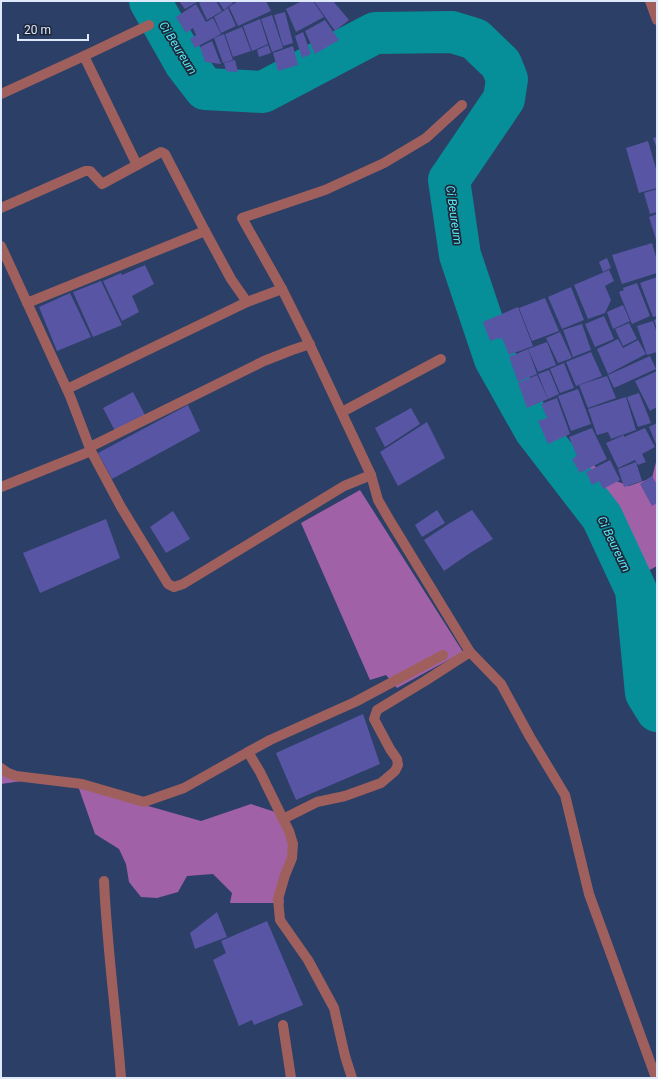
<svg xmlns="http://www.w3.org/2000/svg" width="658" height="1079" viewBox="0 0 658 1079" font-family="Roboto,sans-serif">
  <rect width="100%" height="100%" fill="#2c3f66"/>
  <!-- forest -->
  <g fill="#a061a7">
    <polygon points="539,407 561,433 606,477 629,486 652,478 657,458 657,566 637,577 584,504 549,449"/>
    <polygon points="360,490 463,652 397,688 386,675 370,680 301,523"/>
    <polygon points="1,762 6,771 22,781 1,784"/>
    <polygon points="78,786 201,821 251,804 278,813 296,853 282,886 284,903 230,903 232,893 213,874 187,876 178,892 157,898 141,897 129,882 126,864 119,849 95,834"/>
  </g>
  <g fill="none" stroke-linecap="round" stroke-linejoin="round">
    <!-- river -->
    <polyline stroke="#068f98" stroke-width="42" points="150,1 185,63 205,89 263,92 375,33 452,32 475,39 501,64 507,79 504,99 449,180 460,255 495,359 535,430 602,517 636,590 646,693 657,711"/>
  </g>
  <!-- building -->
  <g fill="#5955a5">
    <polygon points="179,1 199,1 185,9"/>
    <polygon points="202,1 216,1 222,11 207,20 199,3"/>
    <polygon points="218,1 232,1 233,3 224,10"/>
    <polygon points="238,1 266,1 271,11 238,26 229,7"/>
    <polygon points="302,1 313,1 324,17 296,32 286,9"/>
    <polygon points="314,1 333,1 349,20 335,31"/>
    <polygon points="196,4 206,22 213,18 221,34 195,48 190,39 196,35 193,28 186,33 176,17"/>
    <polygon points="228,8 236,26 221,33 214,17"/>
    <polygon points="285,12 293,43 283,46 274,15"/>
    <polygon points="272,15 283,48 272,52 261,19"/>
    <polygon points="260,19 268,44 252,51 243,26"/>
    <polygon points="325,20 339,40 315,54 305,31"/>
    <polygon points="242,27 251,51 233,57 225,34"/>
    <polygon points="303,32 311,54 302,58 295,36"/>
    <polygon points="224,34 233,60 223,63 214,38"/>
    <polygon points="212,41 221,64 205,62 200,47"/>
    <polygon points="268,45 271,53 259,57 257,50"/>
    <polygon points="293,46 298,65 278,71 273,53"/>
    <polygon points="235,60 238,72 226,71 224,63"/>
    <polygon points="657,137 657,149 653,138"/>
    <polygon points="648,141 657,172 657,188 639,193 626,148"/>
    <polygon points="657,189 657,212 650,214 644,193"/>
    <polygon points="657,214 657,243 649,217"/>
    <polygon points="652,243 657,260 657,273 622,284 612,255"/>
    <polygon points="607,258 611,268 603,272 599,262"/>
    <polygon points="145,265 154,284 132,296 139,312 122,321 103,281 121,273 122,275"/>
    <polygon points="609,270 614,281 605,286 611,300 605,313 588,319 574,285"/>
    <polygon points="657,277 657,316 653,317 640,283"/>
    <polygon points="101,281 122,325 93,337 73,292"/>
    <polygon points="637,283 650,316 632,324 619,292 624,290 623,288"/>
    <polygon points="571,287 584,320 562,329 548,297"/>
    <polygon points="70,293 91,337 57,351 39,307"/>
    <polygon points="545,298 559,331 532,341 519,308"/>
    <polygon points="623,305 630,321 613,329 607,312"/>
    <polygon points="518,307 533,346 509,355 502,338 499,339 499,338 490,341 483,322"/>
    <polygon points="604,316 614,339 595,347 585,324"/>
    <polygon points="657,319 657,329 654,320"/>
    <polygon points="653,321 657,333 657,352 647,355 637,326"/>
    <polygon points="629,323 637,339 623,346 615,329"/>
    <polygon points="582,324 591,350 573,357 563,330"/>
    <polygon points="560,332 572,358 558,363 546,338"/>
    <polygon points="618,339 623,348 638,340 646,354 608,374 597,349"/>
    <polygon points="547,342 556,365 538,372 528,349"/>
    <polygon points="528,349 537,374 518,382 509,357"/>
    <polygon points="591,352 602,376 576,386 566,362"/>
    <polygon points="650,356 656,369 614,388 608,375"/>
    <polygon points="564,363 574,388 560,393 550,369"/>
    <polygon points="549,370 559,394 548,399 538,374"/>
    <polygon points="657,371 657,407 650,411 635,381"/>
    <polygon points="537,375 548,399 527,408 518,383"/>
    <polygon points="607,376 616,398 588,408 579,385"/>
    <polygon points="578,389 591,424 571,431 558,396"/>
    <polygon points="133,392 145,415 115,431 103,408"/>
    <polygon points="639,393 651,423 638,427 627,397"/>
    <polygon points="626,397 636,430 611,439 608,432 597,435 588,409"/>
    <polygon points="557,398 570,434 548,444 538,421 547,418 541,404"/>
    <polygon points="188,405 200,431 112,479 98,453"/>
    <polygon points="411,408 420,424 385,447 375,428"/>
    <polygon points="427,422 445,458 398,486 380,452"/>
    <polygon points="657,423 657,444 656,444 649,427"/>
    <polygon points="592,428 607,459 580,473 572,459 577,456 569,437"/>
    <polygon points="645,428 655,447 642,454 646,462 638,465 635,460 618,468 606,443 624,435 624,437"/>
    <polygon points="610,460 620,480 603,489 599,481 592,485 586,472"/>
    <polygon points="636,462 642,481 624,487 618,469"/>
    <polygon points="652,476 657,485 657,503 652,506 640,484"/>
    <polygon points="437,510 445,523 422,537 415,525"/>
    <polygon points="472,510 493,539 470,553 444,571 424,540 450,523"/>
    <polygon points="173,511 190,539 166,553 150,527"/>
    <polygon points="106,519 120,558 40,593 23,553"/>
    <polygon points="363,714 380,764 296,800 276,753"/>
    <polygon points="217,912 227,937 195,949 190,933"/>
    <polygon points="267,921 303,1005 254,1025 252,1020 239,1026 213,960 226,953 221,941"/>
  </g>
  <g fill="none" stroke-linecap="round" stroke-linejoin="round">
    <!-- service -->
    <g stroke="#9f605d" stroke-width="10">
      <polyline points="1,768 8,773 16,776 82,784 144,802 184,788 248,752"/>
      <polyline points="283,819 260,772 248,752 270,740 355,702 443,655"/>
      <path d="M 104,881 C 107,947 116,1012 121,1078"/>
      <polyline points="283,1025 291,1078"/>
    </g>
    <!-- minor -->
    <g stroke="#9f605d" stroke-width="10">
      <polyline points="650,1 657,20"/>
      <polyline points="1,94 84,56 149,25"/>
      <polyline points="137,165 161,152 165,154 205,231"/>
      <polyline points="1,208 85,171 90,171 102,184 137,165 84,56"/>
      <polyline points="1,246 70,396 91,451 121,507 168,584 174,587 183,584 344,486 371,475 378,500 389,519 470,652 501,684 530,737 565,795 589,894 656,1078"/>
      <polyline points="27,303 205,231 231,279 247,302"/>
      <polyline points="67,389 247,302 282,289"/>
      <polyline points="342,412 441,359"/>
      <polyline points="90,447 264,361 292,350 310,344"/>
      <polyline points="371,475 306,337 282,289 242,218 325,190 384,163 426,138 462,105"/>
      <polyline points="1,487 91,451"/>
      <polyline points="352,1078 345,1056 334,1008 308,960 280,920 278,899 285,875 292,858 293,844 289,831 283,819 317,802 345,796 381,783 395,771 398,765 397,759 390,749 374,719 377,710 425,681 470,652"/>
    </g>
  </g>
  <g text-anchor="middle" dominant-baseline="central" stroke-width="3.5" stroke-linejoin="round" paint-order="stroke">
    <!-- water labels -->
    <g font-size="12" font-style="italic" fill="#58ebf7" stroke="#1e2739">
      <text transform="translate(178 48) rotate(58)">Ci Beureum</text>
      <text transform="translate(454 215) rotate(82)">Ci Beureum</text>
      <text transform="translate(614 544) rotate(64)">Ci Beureum</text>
    </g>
  </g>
  <!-- border -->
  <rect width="658" height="1079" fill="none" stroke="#dee9fc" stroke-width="4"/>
  <!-- scale -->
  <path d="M18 34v6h70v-6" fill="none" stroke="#dee9fc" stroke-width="2"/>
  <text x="24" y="34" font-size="12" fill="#dee9fc" stroke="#1e2739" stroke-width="3" paint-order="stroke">20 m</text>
</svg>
